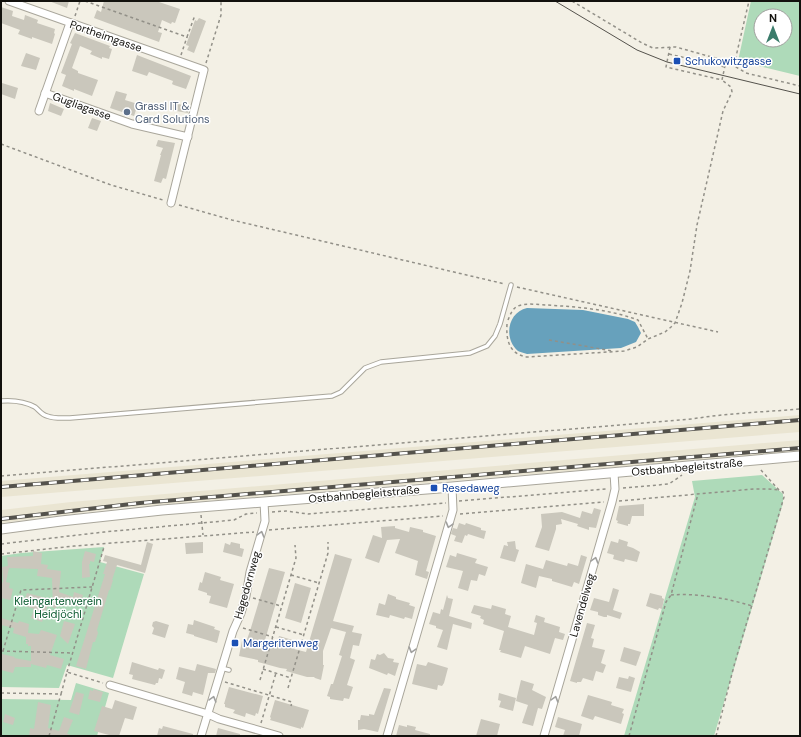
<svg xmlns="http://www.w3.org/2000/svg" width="801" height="737" viewBox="0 0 801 737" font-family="'DM Sans',sans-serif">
  <rect width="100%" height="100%" fill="#f3f0e5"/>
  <!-- built -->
  <g fill="#eae5d2">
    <polygon points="800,415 800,432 1,497 1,481"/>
    <polygon points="800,440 800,452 120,508 1,523 1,510 71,502"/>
  </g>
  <!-- green -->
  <g fill="#aedab9" fill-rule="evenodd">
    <path d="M 751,1 L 800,1 L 800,76 L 738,61 ZM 761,16 L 785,16 L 785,40 L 761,40 Z"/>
    <polygon points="762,475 783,494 783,503 714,736 624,736 695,497 692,481"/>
    <polygon points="104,547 100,562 144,574 113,678 67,665 59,688 1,687 1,556 21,553"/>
    <polygon points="76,683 109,693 97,736 1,736 1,699 71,700"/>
  </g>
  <!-- water -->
  <path fill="#67a1bc" d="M 527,308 L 583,310 L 628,319 L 635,322 L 638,327 L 641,333 L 636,342 L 621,348 L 527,354 C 524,353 520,352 518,351 C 503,338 508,312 527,308 Z"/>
  <!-- building -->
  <g fill="#cac7bc">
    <polygon points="49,1 69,1 67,8"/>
    <polygon points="104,1 156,1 180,9 175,23 172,22 171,24 162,20 158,32 162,33 159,42 94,18 97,10 101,12"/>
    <polygon points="1,7 13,11 12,16 24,20 25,15 38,20 37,23 55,29 54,33 55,34 52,44 32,37 32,39 18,34 20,30 1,23"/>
    <polygon points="199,18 206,21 194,53 187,50 189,46 186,45 195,20 197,21"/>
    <polygon points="75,33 110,46 109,48 112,49 109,59 102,57 102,59 90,54 92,51 80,46 72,68 78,71 78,73 98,80 92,96 74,89 74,91 62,86 66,75 61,73 72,44 70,43"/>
    <polygon points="26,53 40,58 36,70 21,66"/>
    <polygon points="137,55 191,76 186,89 174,85 172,84 173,81 149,72 147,76 132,71"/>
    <polygon points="2,83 18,88 15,99 1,94"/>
    <polygon points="116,91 127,94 125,100 138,104 134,116 110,108"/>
    <polygon points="171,102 190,107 188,113 170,110"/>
    <polygon points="50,103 64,109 61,116 48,111"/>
    <polygon points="92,118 101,121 97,131 88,128"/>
    <polygon points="158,140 175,143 166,179 163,178 161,183 154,181 161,155 160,155 163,148 156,146"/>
    <polygon points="644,504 644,516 632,516 630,524 628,524 628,526 617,523 618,521 616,520 619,506"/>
    <polygon points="594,508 601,510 596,528 589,527 589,530 577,526 578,524 561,519 562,524 556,525 556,529 549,551 535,547 542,527 541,514 562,512 580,518 582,511 592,514"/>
    <polygon points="459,523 465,525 466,523 481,528 481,530 486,531 484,539 468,534 467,536 465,535 462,543 454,541 456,536 451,534 453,528 457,529"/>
    <polygon points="395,526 395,528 409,532 410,527 423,530 423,532 436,536 426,571 429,572 427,579 415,575 418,561 395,553 400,539 387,540 379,563 365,558 373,535 382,538 381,527"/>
    <polygon points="619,539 628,542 627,546 633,548 640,552 637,562 625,559 624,562 613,559 614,555 607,553 611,541 618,543"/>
    <polygon points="515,541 516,549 519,550 515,562 500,558 504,545 508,546 507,542"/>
    <polygon points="147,542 153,544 145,573 117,565 112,580 113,580 110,590 109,590 97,630 98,633 95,642 93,642 86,669 76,666 105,574 103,574 107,562 103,561 105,555 141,565"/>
    <polygon points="203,542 203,553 186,554 185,543"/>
    <polygon points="231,542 240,544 240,548 244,549 242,557 223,552 225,543 230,545"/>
    <polygon points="33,551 42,553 41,564 48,565 47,569 61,571 59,592 73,597 74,592 83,595 79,606 71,605 71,606 57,601 56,608 53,608 52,578 37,576 38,569 9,568 6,582 10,583 9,588 13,589 11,598 10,600 1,598 1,586 3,581 2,567 8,566 7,557 33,556"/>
    <polygon points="85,551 96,554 94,562 90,561 90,564 89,564 90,577 82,578 82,562"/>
    <polygon points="457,553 477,559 475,563 488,567 485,576 479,574 477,581 471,580 468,591 458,588 463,571 446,567 450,555 456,557"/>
    <polygon points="335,554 352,559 333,621 354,626 352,632 362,634 359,646 353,645 350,658 355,660 347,685 353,687 349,699 344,698 343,701 330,699 330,697 327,696 331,684 333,684 342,656 339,655 346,632 331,628 323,651 323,665 324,665 321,680 315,678 314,677 307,677 286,671 287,669 280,668 258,662 258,660 239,656 242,641 246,642 250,631 269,568 285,572 265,640 277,644 279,636 296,641 294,649 306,652"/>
    <polygon points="581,555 587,557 579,584 574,582 572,587 552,581 552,579 539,576 536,588 521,583 526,564 543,569 546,560 567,566 568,563 578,566"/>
    <polygon points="205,572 221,577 220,580 234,584 227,608 209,603 211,596 207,595 207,593 198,590 200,582 202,583"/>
    <polygon points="295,583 311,588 301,623 285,618"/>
    <polygon points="613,588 619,590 613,610 622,613 620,619 607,615 607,617 604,617 598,615 598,612 590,610 594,598 609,602"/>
    <polygon points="27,593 50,599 42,622 31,618 34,609 22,605"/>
    <polygon points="650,593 662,596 662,598 664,599 662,609 659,608 658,610 646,606"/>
    <polygon points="388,594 396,597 396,599 410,603 409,605 415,607 412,619 405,617 404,619 390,615 389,618 376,615 379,603 385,605"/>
    <polygon points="447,595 448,598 453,599 449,616 472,623 471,629 453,624 447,650 437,647 443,630 436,628 436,626 429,624 433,612 440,614 441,609 443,610"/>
    <polygon points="474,605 491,609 492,605 506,609 505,614 511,616 508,627 534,635 537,623 534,622 536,615 545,618 544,622 560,627 559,632 565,634 563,640 555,638 550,654 525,646 521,658 500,652 501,650 499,650 504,631 483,624 484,620 480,618 481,616 471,613"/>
    <polygon points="1,618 18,623 19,621 29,624 28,633 39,634 41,630 57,635 50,655 64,659 61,669 47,665 46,668 31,664 31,646 28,646 28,644 26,644 26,637 13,633 14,628 1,625"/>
    <polygon points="194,620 215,627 214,629 220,631 217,643 194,636 194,635 186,633 188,624 193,625"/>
    <polygon points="64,621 75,624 68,644 60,636"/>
    <polygon points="156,621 169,625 165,638 152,634 154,628 152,626 153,622"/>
    <polygon points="587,623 595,625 591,638 594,639 592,647 605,650 601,663 606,665 603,673 596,671 593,681 583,678 581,682 577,682 577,683 570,681"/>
    <polygon points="624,647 641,652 636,666 620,661"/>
    <polygon points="2,654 15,657 14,658 31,661 31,667 15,667 13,673 1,670"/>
    <polygon points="377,654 380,655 384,653 388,658 394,659 393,662 399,663 395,676 388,673 387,675 369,668 371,659 375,660"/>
    <polygon points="132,662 158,670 159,668 165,670 162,679 159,678 158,683 156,683 155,685 132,679 133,675 129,674"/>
    <polygon points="428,662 448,668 444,683 442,686 438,685 437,690 412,684 417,664 426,666"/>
    <polygon points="197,664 216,669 215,673 208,673 203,695 193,692 192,696 182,693 185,682 176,679 179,667 195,671"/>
    <polygon points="629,676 635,678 631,692 616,688 619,677 628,679"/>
    <polygon points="521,680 534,684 532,690 546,697 542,709 538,708 533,726 522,723 528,705 516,701"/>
    <polygon points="229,687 263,696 258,714 256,713 255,716 246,713 245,717 233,713 235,710 225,707 225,704 224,704"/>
    <polygon points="384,688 391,689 378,732 364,729 358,730 358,720 360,720 361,715 369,716 369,714 374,715"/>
    <polygon points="93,689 103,692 100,702 88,699 90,690 93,691"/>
    <polygon points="76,692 84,694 79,715 69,712"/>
    <polygon points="499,693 516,698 513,711 499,707 501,701 498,700"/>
    <polygon points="588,695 612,702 611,705 624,709 622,713 624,714 621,724 595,716 593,720 581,716"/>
    <polygon points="115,700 137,707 133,720 125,718 119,736 109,736 109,735 94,731 102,706 112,709"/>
    <polygon points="275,700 309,710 303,728 301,727 301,729 270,720 271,718 270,717"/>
    <polygon points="38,702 51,705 48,728 59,731 64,717 73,720 67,734 69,734 69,736 29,736 30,728 34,729"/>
    <polygon points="5,714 15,718 13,725 3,722"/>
    <polygon points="558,717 582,724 579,736 563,736 565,730 555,727"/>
    <polygon points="481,719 500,724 497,736 476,736"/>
    <polygon points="399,725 407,727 407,725 416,727 415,730 430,734 430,736 396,736"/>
    <polygon points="163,726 193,734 193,736 157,736 159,728 162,729"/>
    <polygon points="218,728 240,734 240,736 216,736"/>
  </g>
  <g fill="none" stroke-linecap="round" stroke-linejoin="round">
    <defs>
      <g id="service">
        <path d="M 1,401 C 13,400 24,401 35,407 C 39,410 42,415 47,416 C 55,419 62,418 70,418 L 332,396 L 341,392 L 365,368 L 381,362 L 470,353 L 487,346 L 495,336 L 500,324 L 511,285"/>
        <polyline points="221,668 229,670"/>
      </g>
      <g id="minor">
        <polyline points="9,1 204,70 171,203"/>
        <polyline points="45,93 132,124 188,137"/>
        <polyline points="39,111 70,23"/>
        <polyline points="110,685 208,714 219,719 279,736"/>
        <polyline points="201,736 233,631 241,613 246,596 250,572 265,521 264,502"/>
        <polyline points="387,736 453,510 452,487"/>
        <polyline points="544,736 612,502 615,489 614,473"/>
      </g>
      <polyline id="tertiary" points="1,529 61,521 162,510 452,487 800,456"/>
    </defs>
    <!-- service casing -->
    <use href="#service" stroke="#a9a69b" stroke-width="5.5"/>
    <!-- minor casing -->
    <use href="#minor" stroke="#a9a69b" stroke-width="9"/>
    <!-- tertiary casing -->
    <use href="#tertiary" stroke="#a9a69b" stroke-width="11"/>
    <!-- path -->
    <g stroke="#929088" stroke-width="1.5" stroke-dasharray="3 3" stroke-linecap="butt">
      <polyline points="85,1 187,37 195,15"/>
      <polyline points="572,1 642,43 653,48 676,47 726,61 746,73 800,86"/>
      <polyline points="75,16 80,1"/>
      <polyline points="670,47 666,67 722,80 726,61"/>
      <polyline points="669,54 725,67"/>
      <polyline points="181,55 187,37"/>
      <polyline points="206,63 221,15 221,1"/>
      <polyline points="734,65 749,1"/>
      <polyline points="1,144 111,185 163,200"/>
      <polyline points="179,205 232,220 505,284"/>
      <polyline points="517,287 718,332"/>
      <path d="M 508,320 C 510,315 512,310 516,307 C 525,302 538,305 547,305 C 578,307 608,309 638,320 L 648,339"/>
      <path d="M 507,324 C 506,340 509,354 527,357 L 624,351 L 637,347 L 648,339 L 665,332 L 671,327 L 675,323 L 682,303 L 690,271 L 697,225 L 723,111 L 732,92 L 731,87 L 722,80"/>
      <polyline points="549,340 613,351"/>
      <path d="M 1,476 L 692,419 C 728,413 764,412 800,409"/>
      <polyline points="623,488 669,484 682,475"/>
      <polyline points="459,501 607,489"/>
      <polyline points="619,501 754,489 768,489 779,490"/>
      <polyline points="272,512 286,511 308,514 446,503"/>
      <polyline points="460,514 604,502"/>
      <polyline points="201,515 203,535"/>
      <polyline points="269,530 443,516"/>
      <polyline points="1,544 104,532 234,520 246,514 257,513"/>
      <polyline points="1,554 74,546 254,532"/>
      <polyline points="291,575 319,583"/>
      <path d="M 671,595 C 696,593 727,598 752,606"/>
      <polyline points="253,598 281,606"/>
      <polyline points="276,627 304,635"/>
      <polyline points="243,628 273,637"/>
      <polyline points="1,651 73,653"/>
      <polyline points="3,651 21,590 92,587"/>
      <polyline points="263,669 291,678"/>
      <polyline points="67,672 104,547"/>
      <polyline points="260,680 296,558 295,545"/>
      <polyline points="225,682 292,702 291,706"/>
      <polyline points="288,688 328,553 328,542"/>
      <polyline points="1,693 61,694 67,672 103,683"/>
      <polyline points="261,723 276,673"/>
      <polyline points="49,736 61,694"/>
      <polyline points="629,736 666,602 671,595 698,494"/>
      <polyline points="716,736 735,662 784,497 783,492 779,490 759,468"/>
    </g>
    <!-- service -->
    <use href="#service" stroke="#fff" stroke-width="3.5"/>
    <!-- minor -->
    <use href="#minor" stroke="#fff" stroke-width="7"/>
    <!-- tertiary -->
    <use href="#tertiary" stroke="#fff" stroke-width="9"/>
    <!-- tram -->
    <polyline stroke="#54524c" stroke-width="1" points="555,1 637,50 667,62 800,94"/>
    <defs>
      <g id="rail">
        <polyline points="1,487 800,420"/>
        <polyline points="1,519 140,503 800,448"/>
      </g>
    </defs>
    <!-- rail casing -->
    <use href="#rail" stroke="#54524c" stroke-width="4"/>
    <!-- rail -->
    <use href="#rail" stroke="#fff" stroke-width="2.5" stroke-dasharray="8" stroke-linecap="butt"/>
  </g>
  <!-- one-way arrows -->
  <defs><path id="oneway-chevron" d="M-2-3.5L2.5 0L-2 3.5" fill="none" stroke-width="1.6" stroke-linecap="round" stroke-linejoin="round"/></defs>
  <g stroke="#a0a09e">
    <use href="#oneway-chevron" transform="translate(449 525) rotate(106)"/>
    <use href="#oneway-chevron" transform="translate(261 534) rotate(-74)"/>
    <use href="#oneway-chevron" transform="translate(595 560) rotate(-74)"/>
    <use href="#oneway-chevron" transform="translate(412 650) rotate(106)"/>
    <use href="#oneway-chevron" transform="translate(213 699) rotate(-74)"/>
    <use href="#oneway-chevron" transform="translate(555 699) rotate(-74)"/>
  </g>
  <!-- markers -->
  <g fill="#1a4fb4" stroke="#fff" stroke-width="1.5">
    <rect x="673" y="57" width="8" height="8" rx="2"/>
    <rect x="430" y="484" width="8" height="8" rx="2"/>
    <rect x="231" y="639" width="8" height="8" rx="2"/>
  </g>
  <circle fill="#5c6f8a" stroke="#fff" stroke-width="1.5" cx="127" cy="112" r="4"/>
  <g text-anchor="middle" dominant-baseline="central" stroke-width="3" stroke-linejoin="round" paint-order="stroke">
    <!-- street labels -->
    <g font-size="11" fill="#12110d" stroke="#fff">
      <text transform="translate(106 36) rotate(19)">Portheimgasse</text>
      <text transform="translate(82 106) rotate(20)">Gugliagasse</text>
      <text transform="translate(687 467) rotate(-5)">Ostbahnbegleitstraße</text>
      <text transform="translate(364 494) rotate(-5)">Ostbahnbegleitstraße</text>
      <text transform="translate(247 585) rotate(-74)">Hagedornweg</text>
      <text transform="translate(582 605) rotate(-74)">Lavendelweg</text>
    </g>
    <!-- transit labels -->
    <g font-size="11" fill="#164399" stroke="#fff" text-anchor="start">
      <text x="685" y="61">Schukowitzgasse</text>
      <text x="442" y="488">Resedaweg</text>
      <text x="243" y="643">Margeritenweg</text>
    </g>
    <!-- service labels -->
    <g font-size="11" fill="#4e5e75" stroke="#fff" text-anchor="start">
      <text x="135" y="106">Grassl IT &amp;<tspan x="135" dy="13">Card Solutions</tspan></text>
    </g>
    <!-- park labels -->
    <g font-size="11" fill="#09592e" stroke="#fff">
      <text x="58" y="601">Kleingartenverein<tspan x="58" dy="13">Heidjöchl</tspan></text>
    </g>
  </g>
  <!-- border -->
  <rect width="801" height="737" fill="none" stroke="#12110d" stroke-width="4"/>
  <!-- north arrow -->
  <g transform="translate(773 28)"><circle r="19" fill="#ffffff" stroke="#a0a09e"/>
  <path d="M0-3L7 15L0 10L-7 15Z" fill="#3b7c6b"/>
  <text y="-6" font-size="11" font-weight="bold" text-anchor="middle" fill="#12110d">N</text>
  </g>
</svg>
